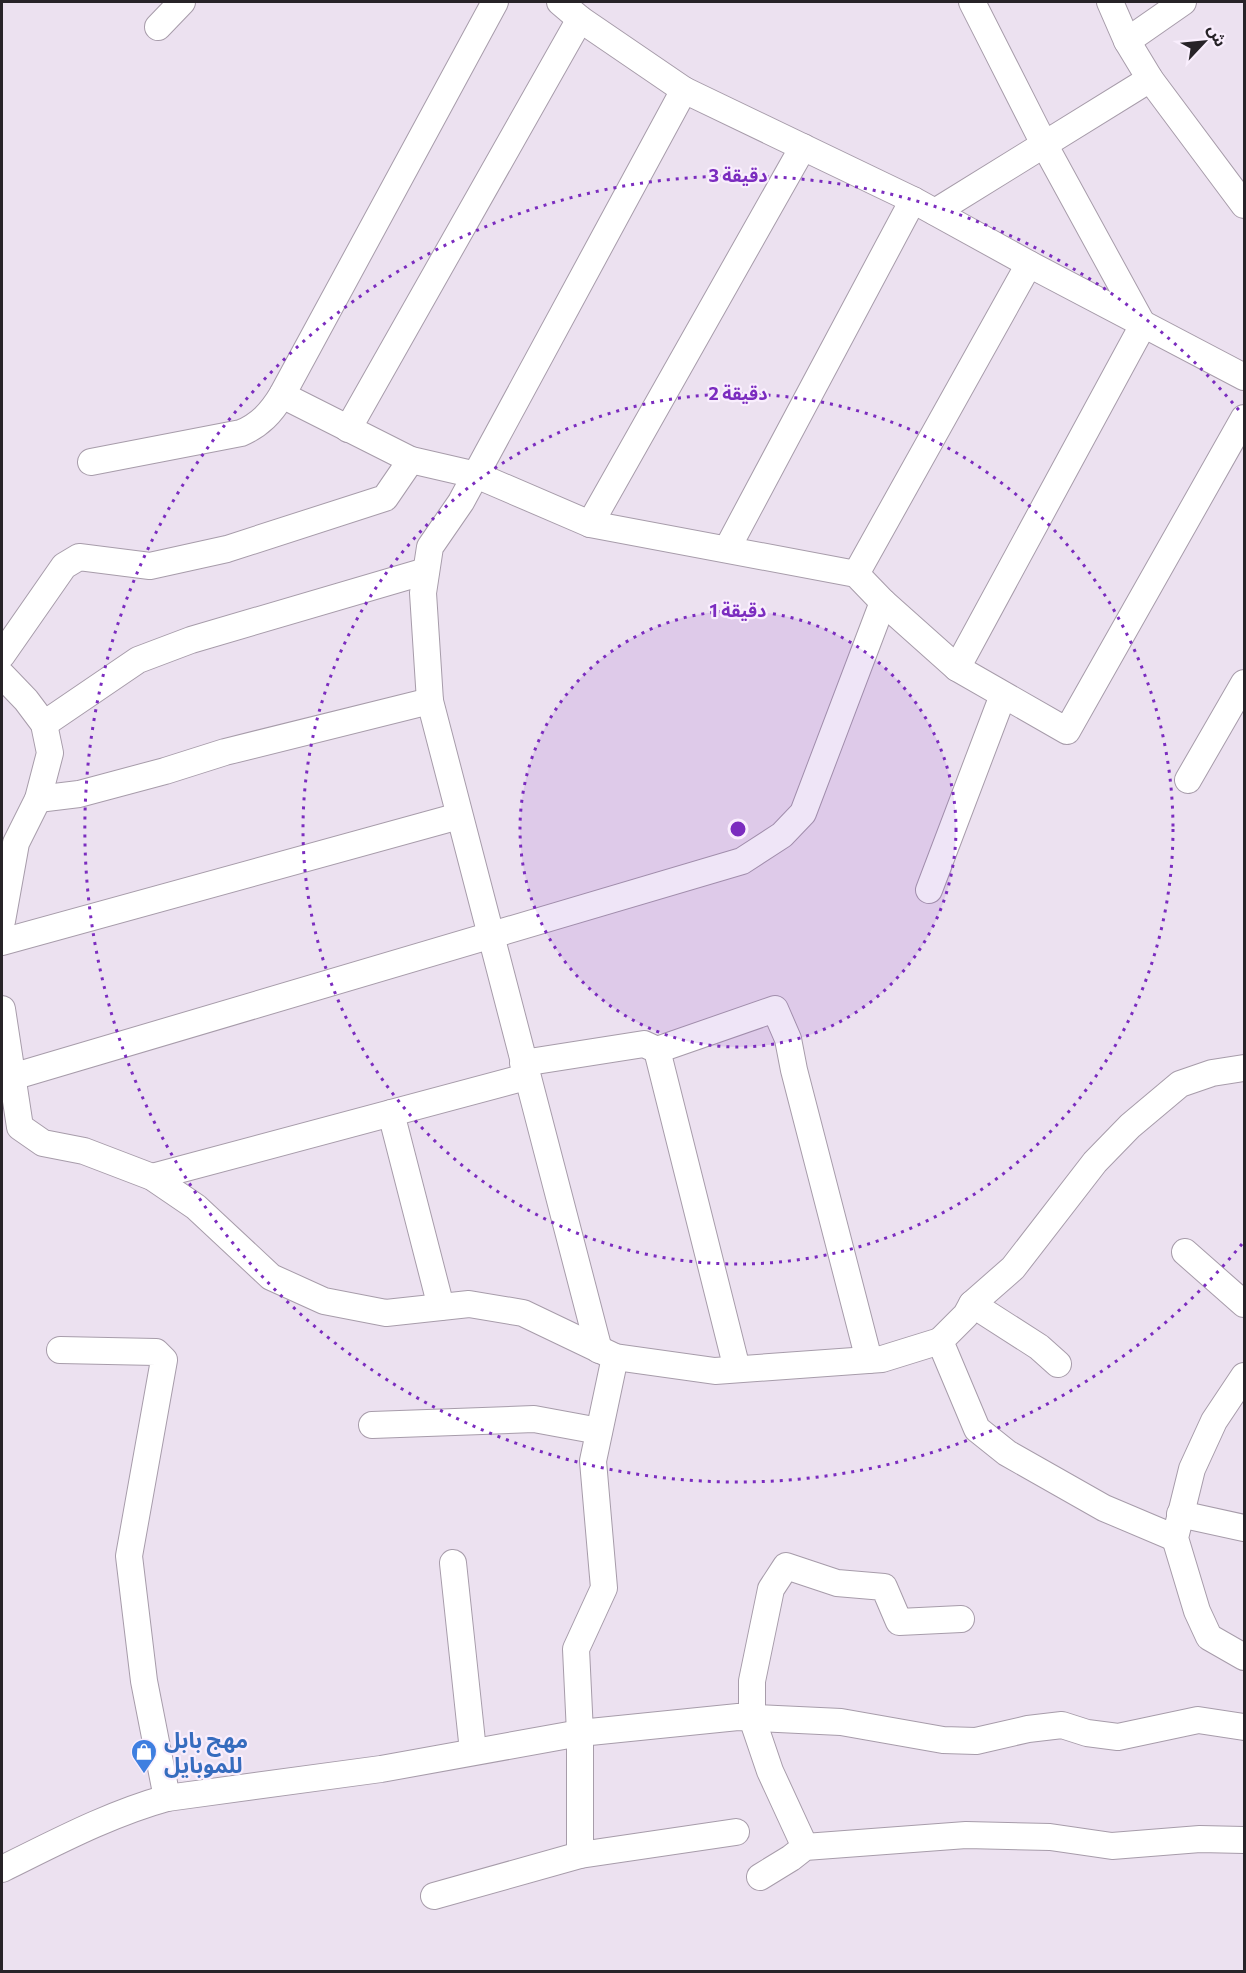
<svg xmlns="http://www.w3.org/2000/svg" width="1246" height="1973" viewBox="0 0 1246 1973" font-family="Commissioner,'Noto Sans Arabic',sans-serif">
  <rect width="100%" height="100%" fill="#ece1f0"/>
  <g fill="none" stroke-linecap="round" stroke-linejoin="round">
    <defs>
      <g id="minor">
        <polyline points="560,2 580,19 684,90 913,200 1029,264 1244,377"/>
        <polyline points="1110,2 1127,41 1150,79 1244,205"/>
        <polyline points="158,27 182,2"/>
        <polyline points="1127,41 1183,2"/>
        <polyline points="935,212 1150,79"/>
        <polyline points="282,395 411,460 476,475 590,524 856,574 883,602 957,668 1067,731 1244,418"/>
        <polyline points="348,429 580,19"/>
        <path d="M 91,462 L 241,433 C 260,425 271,413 282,395 L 495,2"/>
        <polyline points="590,524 803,147"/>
        <polyline points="727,549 913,200"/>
        <polyline points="856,574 1029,264"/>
        <polyline points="2,655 64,566 79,557 150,566 227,549 385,498 411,460"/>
        <polyline points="957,668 1143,325 1044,144 972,2"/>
        <polyline points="2,675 26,700 44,724 50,753 38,799 16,843 2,921"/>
        <polyline points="44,724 138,660 191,640 426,571"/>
        <polyline points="1188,780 1244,683"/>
        <polyline points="38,799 79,794 165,771 225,752 430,701"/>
        <polyline points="929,890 1003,695"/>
        <polyline points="2,942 459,816"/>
        <polyline points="2,1009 20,1127 43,1143 84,1151 152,1177 196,1207 271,1277 324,1301 386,1313 469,1304 523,1313 615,1357 715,1371 882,1359 940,1341"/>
        <polyline points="657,1050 775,1009 788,1039 794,1070 869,1360"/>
        <polyline points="523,1063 644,1044 657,1050 737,1369"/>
        <polyline points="12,1077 742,861 782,835 803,813 883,602"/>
        <polyline points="391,1113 441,1307"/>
        <polyline points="152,1177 526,1077"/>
        <polyline points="1185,1252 1244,1304"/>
        <polyline points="972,1304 1039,1347 1058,1364"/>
        <polyline points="60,1350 156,1352 164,1360 129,1556 144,1681 167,1798"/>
        <polyline points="599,1350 430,701 423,593 430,547 461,502 684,90"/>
        <polyline points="1244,1376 1214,1421 1192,1469 1175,1538 1197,1611 1209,1637 1244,1657"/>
        <polyline points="372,1425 534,1419 599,1431"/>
        <polyline points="1180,1514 1244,1528"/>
        <polyline points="1175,1538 1104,1508 1007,1453 977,1429 940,1341 966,1315 972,1304 1013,1268 1095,1162 1130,1126 1180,1084 1212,1073 1244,1068"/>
        <polyline points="453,1563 473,1751"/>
        <polyline points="805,1847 770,1771 752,1718 752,1681 771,1589 786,1566 837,1583 884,1587 899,1622 961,1619"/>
        <polyline points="580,1855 580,1733 576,1649 604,1588 593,1461 615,1357"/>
        <path d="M 2,1869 C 55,1843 109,1814 167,1798 L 381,1769 L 580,1733 L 738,1717 L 841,1722 L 943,1740 L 976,1741 L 1028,1729 L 1062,1725 L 1087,1733 L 1118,1737 L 1198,1720 L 1244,1727"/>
        <polyline points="760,1877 791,1858 805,1847 966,1835 1050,1837 1112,1846 1200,1839 1244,1840"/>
        <polyline points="434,1896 580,1855 736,1832"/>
      </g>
    </defs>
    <!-- minor casing -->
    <use href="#minor" stroke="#a79caa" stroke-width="28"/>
    <!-- minor -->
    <use href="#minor" stroke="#fff" stroke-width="26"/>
  </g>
  <!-- distance rings -->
  <circle cx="738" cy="829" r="218" fill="#7b2cbf" fill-opacity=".12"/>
  <g fill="none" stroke="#7b2cbf" stroke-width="3" stroke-dasharray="3 6">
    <circle cx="738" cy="829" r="218"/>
    <circle cx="738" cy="829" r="435"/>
    <path d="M1242 1244A653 653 0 1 1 1242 414"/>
  </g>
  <!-- icons -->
  <defs>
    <symbol id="shop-pin" viewBox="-11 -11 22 30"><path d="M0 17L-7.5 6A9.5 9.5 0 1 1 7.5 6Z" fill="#3f7fe0" stroke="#f9eefd"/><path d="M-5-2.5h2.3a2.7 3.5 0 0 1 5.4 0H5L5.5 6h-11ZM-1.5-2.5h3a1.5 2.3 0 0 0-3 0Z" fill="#fff"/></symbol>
  </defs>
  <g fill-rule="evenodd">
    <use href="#shop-pin" x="129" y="1737" width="30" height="40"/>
  </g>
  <g text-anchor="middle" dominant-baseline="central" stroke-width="4.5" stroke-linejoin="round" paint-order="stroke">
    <!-- shop labels -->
    <g font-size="22" font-weight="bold" fill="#366cbe" stroke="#f9eefd" text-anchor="start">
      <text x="164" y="1739">مهج بابل<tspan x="164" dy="25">للموبايل</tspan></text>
    </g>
  </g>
  <circle cx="738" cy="829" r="9" fill="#7b2cbf" stroke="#f9eefd" stroke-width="3"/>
  <g font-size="18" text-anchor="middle" font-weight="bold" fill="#7b2cbf" stroke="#f9eefd" stroke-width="4.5" stroke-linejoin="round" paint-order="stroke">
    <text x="738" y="182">3 دقيقة</text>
    <text x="738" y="400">2 دقيقة</text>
    <text x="738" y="617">1 دقيقة</text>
  </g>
  <!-- border -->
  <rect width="1246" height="1973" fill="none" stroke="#272328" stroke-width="6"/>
  <!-- north arrow -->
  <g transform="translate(1204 42) rotate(64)" stroke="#f9eefd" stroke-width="4.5" paint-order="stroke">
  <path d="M0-4.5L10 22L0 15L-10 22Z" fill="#272328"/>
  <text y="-9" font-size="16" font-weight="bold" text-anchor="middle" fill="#272328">ش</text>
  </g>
</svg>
